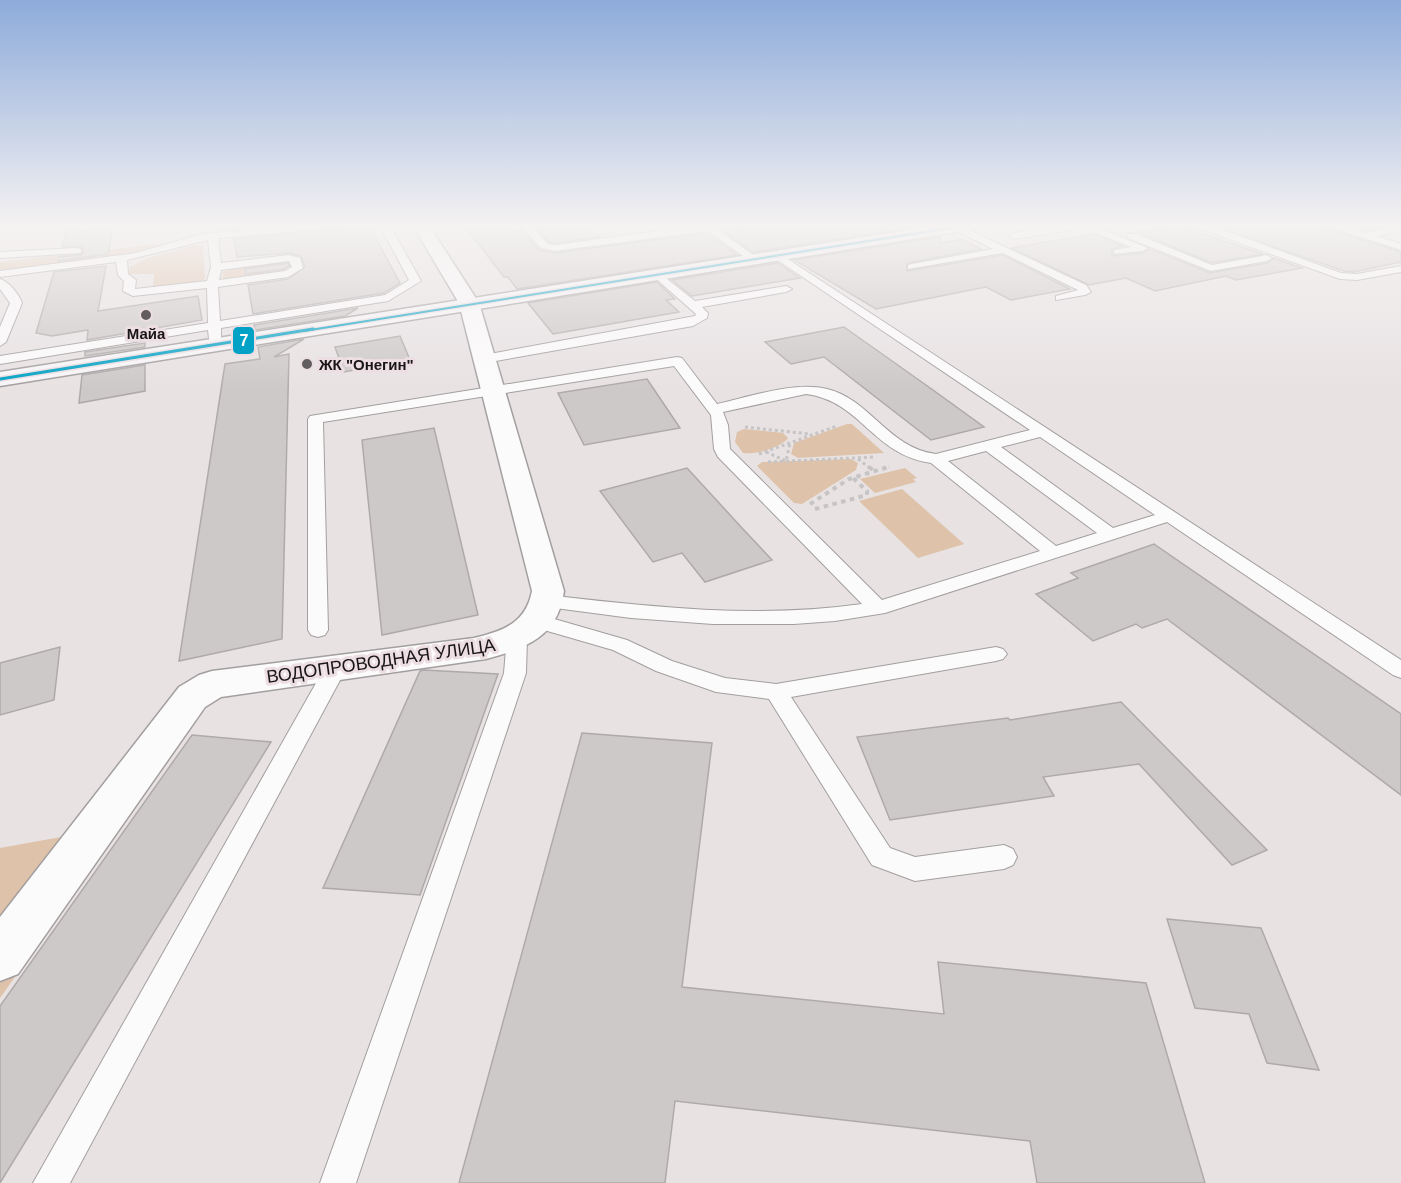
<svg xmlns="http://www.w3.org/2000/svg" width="1401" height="1183" viewBox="0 0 1401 1183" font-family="Arial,sans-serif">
  <rect width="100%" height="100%" fill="#e8e2e3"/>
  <!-- green -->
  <g fill="#dec3aa">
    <polygon points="150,245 158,245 159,248 139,254 0,272 0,262"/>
    <path d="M 196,245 L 203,246 L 205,279 C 188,288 172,290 153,287 L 154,274 L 129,274 L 130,267 L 148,258 Z"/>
    <path d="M 282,262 L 291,264 L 291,267 C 272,278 244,280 223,279 L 222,272 L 233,268 Z"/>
    <polygon points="847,424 852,424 884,453 798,458 791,454 794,443"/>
    <path d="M 744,429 L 783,433 L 788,438 C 780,448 755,455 743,453 L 735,442 L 737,432 Z"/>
    <polygon points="851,459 858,463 856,470 802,504 794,503 757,466 762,462"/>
    <polygon points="905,468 917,478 913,479 916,482 875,493 860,479"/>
    <polygon points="902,489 964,544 918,558 859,501"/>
    <polygon points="122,826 0,998 0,848"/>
  </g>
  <!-- building -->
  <g fill="#cec9c9" stroke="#afaaaa" stroke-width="1.5">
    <polygon points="103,224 114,224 108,254 58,261 59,257 81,255 83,253 82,247 62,247 67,230 92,231"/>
    <polygon points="231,224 295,224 232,229"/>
    <polygon points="350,224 370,227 400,283 384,293 253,314 248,285 288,279 305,267 301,256 290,253 237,257 234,239 343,229"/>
    <polygon points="463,224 506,224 512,231 521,230 539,250 555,253 707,233 737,255 517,289 508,277 504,277"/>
    <polygon points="565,224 585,224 600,237 555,243 549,242 536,228"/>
    <polygon points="767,224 911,224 914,227 753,252 722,230"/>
    <polygon points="1172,224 1178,224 1179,226 1263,254 1212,263 1139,233 1165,229"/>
    <polygon points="1209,224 1317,224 1318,226 1401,252 1401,262 1354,272 1344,271"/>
    <polygon points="1340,224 1397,224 1364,231"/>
    <polygon points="1093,234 1123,246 1112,249 1112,256 1143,253 1150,249 1210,273 1267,263 1274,258 1302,268 1236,280 1226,276 1155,291 1126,278 1089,285 1012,248"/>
    <polygon points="940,237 941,243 961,239 981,249 907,263 907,271 1003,255 1070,289 1011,300 986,287 876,309 794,260"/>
    <polygon points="288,263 289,266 284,269 246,274 245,269"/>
    <polygon points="778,263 800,278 692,296 672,280"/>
    <polygon points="106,266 98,311 198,296 202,320 87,340 88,330 52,336 36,333 54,272"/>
    <polygon points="657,282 675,299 666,300 679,312 553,334 528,303"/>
    <polygon points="358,308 345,316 255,330 254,325"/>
    <polygon points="844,327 933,390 984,427 931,440 824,357 791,364 765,342"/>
    <polygon points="400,336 410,360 344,372 335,347"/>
    <polygon points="304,339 274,357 289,354 282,639 179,661 225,364 260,359 258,347"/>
    <polygon points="145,343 145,347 85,356 85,352"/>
    <polygon points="145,365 145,391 79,403 82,375"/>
    <polygon points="647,379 680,428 584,445 558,393"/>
    <polygon points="434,428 478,615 382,635 362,440"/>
    <polygon points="687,468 742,528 772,560 705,582 682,553 653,562 600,491"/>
    <polygon points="1154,544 1401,714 1401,795 1167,619 1142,628 1136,624 1093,641 1036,594 1078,578 1071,573"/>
    <polygon points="60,647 54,700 0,715 0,663"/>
    <polygon points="424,670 498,674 420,895 323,888 420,671"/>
    <polygon points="1121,702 1267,850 1232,865 1139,764 1043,777 1054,796 890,820 857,737 1008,718 1010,720"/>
    <polygon points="582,733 712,743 682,987 944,1014 938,962 1146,983 1205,1183 1037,1183 1030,1141 675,1101 665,1183 459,1183"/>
    <polygon points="192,735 271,742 0,1183 0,1006"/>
    <polygon points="1167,919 1261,928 1319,1070 1267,1063 1249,1014 1195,1008"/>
  </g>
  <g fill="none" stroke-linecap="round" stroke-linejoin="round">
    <defs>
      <g id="lane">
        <path d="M 316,224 L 348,224 L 343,227 L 218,238 L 221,263 L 289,255 L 300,258 L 303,268 L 288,277 L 218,287 L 220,321 L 385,295 L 409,280 L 379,224 L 389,224 L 421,281 L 388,301 L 221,328 L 221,339 L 215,343 L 209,339 L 208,330 L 0,364 L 0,356 L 208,323 L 207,288 L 133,296 L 123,291 L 124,281 L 118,275 L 116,262 L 0,277 L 0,271 L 136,253 L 202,234 ZM 208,240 L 211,267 L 207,281 L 135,289 L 136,280 L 128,274 L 127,260 ZM 289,261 L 292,267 L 285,271 L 219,280 L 221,270 Z"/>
        <polygon points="519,224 529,224 548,244 555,245 710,224 759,259 750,261 708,231 555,251 541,248"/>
        <polygon points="913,224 924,224 936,231 928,233"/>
        <polygon points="956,224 1086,285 1091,292 1085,295 1056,300 1056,296 1078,290 1003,253 908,269 908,265 912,264 993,249 953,229 953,225"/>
        <polygon points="1075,224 1089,224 1148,248 1143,251 1114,254 1114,250 1131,247 1083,228 1014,239 1009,236 1014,233"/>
        <polygon points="1147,224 1170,224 1165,227 1121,233 1116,230 1121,227"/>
        <polygon points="1180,224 1212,226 1341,273 1357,274 1401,266 1401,272 1357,280 1340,279 1207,231"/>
        <polygon points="1319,224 1333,224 1364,233 1401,225 1401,231 1376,236 1401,244 1401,250"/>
        <polygon points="1128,234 1136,234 1212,265 1267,255 1272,258 1267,261 1211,271 1128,238"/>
        <polygon points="77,248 81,249 81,253 0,258 0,252"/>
        <path d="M 777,252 L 1401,660 L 1401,678 L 1393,675 L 1167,522 L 885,613 L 835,621 L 794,624 L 713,624 L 631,618 L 540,606 L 537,601 L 540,596 L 547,595 C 652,607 757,619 862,604 L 718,457 L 714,449 L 711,415 L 674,366 L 323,422 L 328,630 L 325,635 L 318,637 L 311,635 L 308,630 L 308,419 L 310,416 L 677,357 L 682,358 L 717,404 C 749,397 795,381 827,389 C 870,399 888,448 936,454 L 1030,430 L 773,257 L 773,253 ZM 806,394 C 861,401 873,455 931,463 L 1040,551 L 882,600 L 730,449 L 728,425 L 723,412 ZM 1040,437 L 1155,515 L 1113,528 L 1001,447 ZM 986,451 L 1097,533 L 1056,546 L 948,461 Z"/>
        <polygon points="657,271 695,301 786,286 792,289 786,292 702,307 708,313 707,318 693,326 484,363 477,359 484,355 695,316 696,314 653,276 652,274"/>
        <path d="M 0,279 C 9,282 19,294 22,303 L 6,342 L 0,346 L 0,327 L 10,303 L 0,289 Z"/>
        <polygon points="537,614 627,640 672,661 725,678 776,684 996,647 1003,649 1007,654 1003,659 996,661 791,697 890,848 915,857 1004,845 1013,849 1017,857 1013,865 1004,869 915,881 872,865 769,699 716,692 656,671 613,650 530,626 527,621 530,616"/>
        <polygon points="517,630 524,632 527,637 526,673 356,1183 320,1183 504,673 507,637 510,632"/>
        <polygon points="335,661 343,664 346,669 70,1183 33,1183 324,669 327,664"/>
      </g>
      <path id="street" d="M 412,224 L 428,224 L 479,303 L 564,591 C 558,637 526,648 486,659 L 221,697 L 205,707 L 18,974 L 0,981 L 0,917 L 179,687 L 199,675 L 212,671 L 474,638 C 503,631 526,623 532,591 L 459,303 Z"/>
      <polygon id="secondary" points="947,224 983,224 975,229 0,386 0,372"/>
    </defs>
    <!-- lane casing -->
    <use href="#lane" stroke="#a39e9f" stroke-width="2"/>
    <!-- street casing -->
    <use href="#street" stroke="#a39e9f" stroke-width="3"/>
    <!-- secondary casing -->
    <use href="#secondary" stroke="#a39e9f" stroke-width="3"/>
    <!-- path-far1 -->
    <g stroke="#c6c4c5" stroke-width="3" stroke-dasharray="3 3" stroke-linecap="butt">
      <polyline points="745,427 810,434"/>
      <polyline points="766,452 786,461 790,443"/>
      <polyline points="759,454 837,426"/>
      <polyline points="858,459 871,469"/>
      <polyline points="768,462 874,457"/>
      <polyline points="883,469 889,467"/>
    </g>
    <!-- path -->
    <g stroke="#c6c4c5" stroke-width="4" stroke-dasharray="4.5 4.5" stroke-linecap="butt">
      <polyline points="869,467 874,471"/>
      <polyline points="810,504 849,479 888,467"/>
      <polyline points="815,509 867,495 867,491 853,478"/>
    </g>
    <!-- lane -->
    <use href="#lane" fill="#fcfbfb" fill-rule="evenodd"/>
    <!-- street -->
    <use href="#street" fill="#fcfbfb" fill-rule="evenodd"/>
    <!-- secondary -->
    <use href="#secondary" fill="#f7f5f7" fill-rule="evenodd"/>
    <defs>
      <polyline id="bus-1-far1" points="304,331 975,224"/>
      <polyline id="bus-1" points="0,379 313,329"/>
    </defs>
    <!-- bus-1-far1 casing -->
    <use href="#bus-1-far1" stroke="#ecdee2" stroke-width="4.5"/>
    <!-- bus-1 casing -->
    <use href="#bus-1" stroke="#ecdee2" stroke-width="6"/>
    <!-- bus-1-far1 -->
    <use href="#bus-1-far1" stroke="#01a2c5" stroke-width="2"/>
    <!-- bus-1 -->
    <use href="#bus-1" stroke="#01a2c5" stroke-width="3"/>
  </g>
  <!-- sky -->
  <linearGradient id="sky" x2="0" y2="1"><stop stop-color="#8dabda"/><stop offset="0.58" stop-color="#f5f2f2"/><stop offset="1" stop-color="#f5f2f2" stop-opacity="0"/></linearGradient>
  <rect width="1401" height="389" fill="url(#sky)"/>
  <!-- markers -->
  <g fill="#625d5e" stroke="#ecdee2" stroke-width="2">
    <circle cx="146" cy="315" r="6"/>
    <circle cx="307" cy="364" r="6"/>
  </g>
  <g text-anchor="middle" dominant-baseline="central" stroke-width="6" stroke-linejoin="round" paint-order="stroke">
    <!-- far-poi labels -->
    <g font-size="15" font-weight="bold" fill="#1a1617" stroke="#ecdee2">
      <text x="146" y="333">Майа</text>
      <text x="319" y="364" text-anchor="start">ЖК "Онегин"</text>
    </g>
    <!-- street labels -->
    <g font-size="18" fill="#1a1617" stroke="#ecdee2">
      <text transform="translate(381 661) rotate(-8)">ВОДОПРОВОДНАЯ УЛИЦА</text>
    </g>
  </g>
  <rect stroke="#ecdee2" stroke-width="2" x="232" y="326" width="23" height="29" rx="6" fill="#01a2c5"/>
  <g font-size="16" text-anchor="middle" font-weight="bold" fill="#fff">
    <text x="244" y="346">7</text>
  </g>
</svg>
